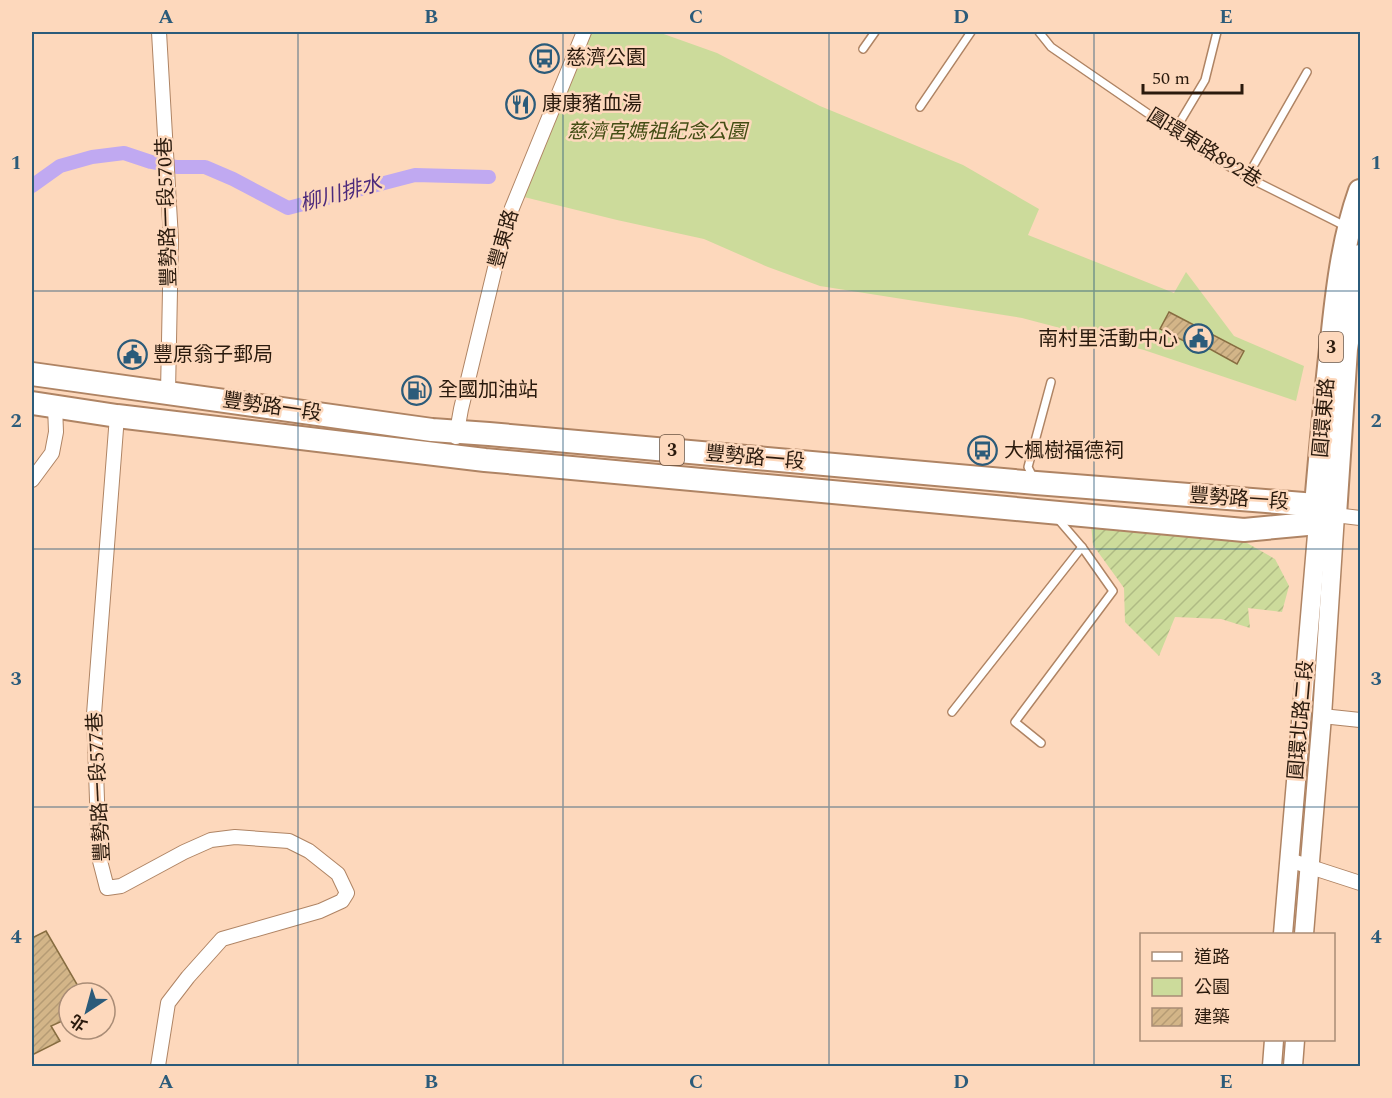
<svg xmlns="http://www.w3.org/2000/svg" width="1392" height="1098" viewBox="0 0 1392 1098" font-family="Spectral,'Noto Sans TC',serif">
  <defs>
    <pattern id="garden-furrows" width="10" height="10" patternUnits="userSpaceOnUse" patternTransform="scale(1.5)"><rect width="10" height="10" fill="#ccdb9b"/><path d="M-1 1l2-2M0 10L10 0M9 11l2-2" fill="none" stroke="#afbb84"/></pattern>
    <pattern id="building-hatch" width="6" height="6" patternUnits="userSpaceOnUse" patternTransform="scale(1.5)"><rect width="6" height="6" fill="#d3b588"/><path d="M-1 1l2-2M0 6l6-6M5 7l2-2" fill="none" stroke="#b59b74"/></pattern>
  </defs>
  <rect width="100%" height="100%" fill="#fdd8bc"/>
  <!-- park -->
  <polygon fill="#ccdb9b" points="592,32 658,32 717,53 820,106 963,165 1039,209 1028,235 1174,293 1186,272 1234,336 1304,366 1296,401 1144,350 1022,318 820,286 768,267 704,239 617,220 524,197"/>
  <!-- garden -->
  <polygon fill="url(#garden-furrows)" points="1091,524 1240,539 1275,559 1289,586 1282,612 1248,608 1250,628 1221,619 1175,617 1159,656 1125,622 1124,588 1093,545"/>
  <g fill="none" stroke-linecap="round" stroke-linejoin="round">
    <!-- canal -->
    <polyline stroke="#c0a9f1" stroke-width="14" points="32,186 60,166 92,157 124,153 151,162 177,167 205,167 233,179 288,208 415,175 489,177"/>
  </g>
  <!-- building -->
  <g fill="url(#building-hatch)" stroke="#876d41" stroke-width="1.5">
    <polygon points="1169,312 1244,351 1237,364 1210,349 1198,348 1160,329"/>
    <polygon points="46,931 82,993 69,993 69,1018 51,1026 60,1041 32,1055 32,938"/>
  </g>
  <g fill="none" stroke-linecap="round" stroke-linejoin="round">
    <defs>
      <g id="service">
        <polyline points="1039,32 1051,47 1204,152 1247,177 1347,227"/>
        <polyline points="863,49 875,32"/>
        <polyline points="920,107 971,32"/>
        <polyline points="1174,132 1205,80 1217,32"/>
        <polyline points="1247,177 1307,72"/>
        <polyline points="1033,477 1028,467 1051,382"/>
        <polyline points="952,712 1082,547"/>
        <polyline points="1041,743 1015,722 1113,591 1082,547 1057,518"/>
      </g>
      <g id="minor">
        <polyline points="159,32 171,239 168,392"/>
        <polyline points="117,416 94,714 99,857 107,888 121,886 184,852 211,840 235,837 289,841 309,851 338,874 347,893 342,901 320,911 222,939 188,977 168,1003 158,1066"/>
        <polyline points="456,437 461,409 502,239 512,208 584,32"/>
        <polyline points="32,480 52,453 56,432 55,406"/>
        <polyline points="1335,515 1360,518"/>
        <polyline points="1322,716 1360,720"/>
        <polyline points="1289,860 1360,883"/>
      </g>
      <g id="tertiary">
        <polyline points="1283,934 1318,523 1316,509"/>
        <polyline points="1304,934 1322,716 1335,515"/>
        <polyline points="1272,1066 1274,1040"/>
        <polyline points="1293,1066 1295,1040"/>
      </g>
      <g id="primary">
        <polyline points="32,374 432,430 489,434 1036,483 1316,505 1335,515"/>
        <polyline points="32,403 117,416 485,460 1244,530 1318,523 1335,515"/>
        <path d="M 1316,505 C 1321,447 1326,389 1333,331 C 1338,284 1344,236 1360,191"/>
        <polyline points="1335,515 1346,349 1360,256"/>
      </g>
    </defs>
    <!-- service casing -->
    <use href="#service" stroke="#af8464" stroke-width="10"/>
    <!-- minor casing -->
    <use href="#minor" stroke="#af8464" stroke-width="16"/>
    <!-- tertiary casing -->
    <use href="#tertiary" stroke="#af8464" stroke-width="21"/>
    <!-- primary casing -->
    <use href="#primary" stroke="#af8464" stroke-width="26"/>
    <!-- service -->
    <use href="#service" stroke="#fff" stroke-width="7"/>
    <!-- minor -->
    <use href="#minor" stroke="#fff" stroke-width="14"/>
    <!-- tertiary -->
    <use href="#tertiary" stroke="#fff" stroke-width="18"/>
    <!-- primary -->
    <use href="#primary" stroke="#fff" stroke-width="22"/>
  </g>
  <!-- grid -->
  <path fill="none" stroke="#2b5b7a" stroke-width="1.5" stroke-opacity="0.55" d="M 298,32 L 298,1066M 563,32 L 563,1066M 829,32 L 829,1066M 1094,32 L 1094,1066M 32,291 L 1360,291M 32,549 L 1360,549M 32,807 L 1360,807"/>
  <!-- icons -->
  <defs>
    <symbol id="bus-ring" viewBox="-11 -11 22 22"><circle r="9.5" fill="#fdd8bc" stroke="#2b5b7a" stroke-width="1.5"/><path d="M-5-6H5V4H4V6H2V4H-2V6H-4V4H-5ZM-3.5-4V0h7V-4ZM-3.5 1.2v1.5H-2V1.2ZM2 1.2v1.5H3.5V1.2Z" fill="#2b5b7a"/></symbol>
    <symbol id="restaurant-ring" viewBox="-11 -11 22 22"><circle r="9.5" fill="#fdd8bc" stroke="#2b5b7a" stroke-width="1.5"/><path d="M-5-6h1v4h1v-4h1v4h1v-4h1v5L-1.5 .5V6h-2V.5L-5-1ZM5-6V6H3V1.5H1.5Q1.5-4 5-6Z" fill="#2b5b7a"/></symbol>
    <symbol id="civic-ring" viewBox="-11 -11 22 22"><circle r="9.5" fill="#fdd8bc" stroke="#2b5b7a" stroke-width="1.5"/><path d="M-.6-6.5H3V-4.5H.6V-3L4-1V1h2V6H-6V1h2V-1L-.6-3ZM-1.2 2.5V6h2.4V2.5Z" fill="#2b5b7a"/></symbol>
    <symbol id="fuel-ring" viewBox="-11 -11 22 22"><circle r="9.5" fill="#fdd8bc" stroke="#2b5b7a" stroke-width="1.5"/><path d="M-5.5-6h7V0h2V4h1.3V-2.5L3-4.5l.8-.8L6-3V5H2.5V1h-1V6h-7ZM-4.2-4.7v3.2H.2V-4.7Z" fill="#2b5b7a"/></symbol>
  </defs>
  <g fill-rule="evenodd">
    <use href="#bus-ring" x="528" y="42" width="33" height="33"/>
    <use href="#restaurant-ring" x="504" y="88" width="33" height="33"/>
    <use href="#civic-ring" x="1182" y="322" width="33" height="33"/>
    <use href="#civic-ring" x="116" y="338" width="33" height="33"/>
    <use href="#fuel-ring" x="400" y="374" width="33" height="33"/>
    <use href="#bus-ring" x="966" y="434" width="33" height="33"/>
  </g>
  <g text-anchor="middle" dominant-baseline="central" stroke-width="5" stroke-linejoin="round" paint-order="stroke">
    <!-- shield labels -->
    <g fill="#fdd8bc" stroke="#695342" stroke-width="1.5">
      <rect x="1319" y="332" width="24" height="30" rx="4.5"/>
      <rect x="660" y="435" width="24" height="30" rx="4.5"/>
    </g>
    <g font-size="18" font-weight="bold" fill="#2a1a0d">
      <text x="1331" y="347">3</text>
      <text x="672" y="450">3</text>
    </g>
    <!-- poi labels -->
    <g font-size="20" fill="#2a1a0d" stroke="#fdd8bc" text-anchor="start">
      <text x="566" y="58">慈濟公園</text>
      <text x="542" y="104">康康豬血湯</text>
      <text x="1178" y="339" text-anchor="end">南村里活動中心</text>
      <text x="153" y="355">豐原翁子郵局</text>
      <text x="438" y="390">全國加油站</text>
      <text x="1004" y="451">大楓樹福德祠</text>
    </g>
    <!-- park labels -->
    <g font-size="20" font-style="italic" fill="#444e15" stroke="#fdd8bc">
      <text x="657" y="132">慈濟宮媽祖紀念公園</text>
    </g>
    <!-- street labels -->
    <g font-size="20" fill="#2a1a0d" stroke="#fdd8bc">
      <text transform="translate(1204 148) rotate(32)">圓環東路892巷</text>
      <text transform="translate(167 212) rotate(-92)">豐勢路一段570巷</text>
      <text transform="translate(504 239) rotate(-74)">豐東路</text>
      <text transform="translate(272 407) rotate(8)">豐勢路一段</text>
      <text transform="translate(1324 418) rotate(-85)">圓環東路</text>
      <text transform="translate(755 458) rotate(5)">豐勢路一段</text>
      <text transform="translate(1239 499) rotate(4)">豐勢路一段</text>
      <text transform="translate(1301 720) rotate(-85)">圓環北路二段</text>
      <text transform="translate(99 787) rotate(-93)">豐勢路一段577巷</text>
    </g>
    <!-- water labels -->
    <g font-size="21" font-style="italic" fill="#4c2a7c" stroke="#fdd8bc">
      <text transform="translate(341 194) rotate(-15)">柳川排水</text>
    </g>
  </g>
  <!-- border -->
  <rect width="1392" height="1098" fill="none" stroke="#fdd8bc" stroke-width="66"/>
  <!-- legend -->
  <rect x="1140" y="933" width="195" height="108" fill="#fdd8bc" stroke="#a98c76" stroke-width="1.5"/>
  <rect x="1152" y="952" width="30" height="9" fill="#ffffff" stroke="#a98c76" stroke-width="1.5"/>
  <text x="1194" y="963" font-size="18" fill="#2a1a0d">道路</text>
  <rect x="1152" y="978" width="30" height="18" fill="#ccdb9b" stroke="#a98c76" stroke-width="1.5"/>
  <text x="1194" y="993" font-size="18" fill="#2a1a0d">公園</text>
  <rect x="1152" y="1008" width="30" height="18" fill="url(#building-hatch)" stroke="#a98c76" stroke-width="1.5"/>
  <text x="1194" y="1023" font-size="18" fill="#2a1a0d">建築</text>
  <!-- north arrow -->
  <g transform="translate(87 1011) rotate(216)"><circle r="28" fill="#fdd8bc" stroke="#a98c76" stroke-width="1.5"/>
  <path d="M0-4.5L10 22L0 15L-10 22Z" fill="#2b5b7a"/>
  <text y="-9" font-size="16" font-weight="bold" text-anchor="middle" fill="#2a1a0d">北</text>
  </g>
  <!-- scale -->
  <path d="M1143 84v9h99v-9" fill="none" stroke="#2a1a0d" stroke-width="3"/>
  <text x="1152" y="84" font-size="18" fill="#2a1a0d" stroke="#fdd8bc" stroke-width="4.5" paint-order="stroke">50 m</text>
  <rect x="33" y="33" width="1326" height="1032" fill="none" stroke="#2b5b7a" stroke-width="2"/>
  <g font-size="20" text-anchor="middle" font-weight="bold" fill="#2b5b7a">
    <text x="166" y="23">A</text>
    <text x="431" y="23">B</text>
    <text x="696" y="23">C</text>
    <text x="961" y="23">D</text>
    <text x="1226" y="23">E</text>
    <text x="16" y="169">1</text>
    <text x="1376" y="169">1</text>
    <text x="16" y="427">2</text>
    <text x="1376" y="427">2</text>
    <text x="16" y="685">3</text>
    <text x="1376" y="685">3</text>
    <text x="16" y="943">4</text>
    <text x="1376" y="943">4</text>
    <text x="166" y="1088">A</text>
    <text x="431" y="1088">B</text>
    <text x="696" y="1088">C</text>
    <text x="961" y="1088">D</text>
    <text x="1226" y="1088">E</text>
  </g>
</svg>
